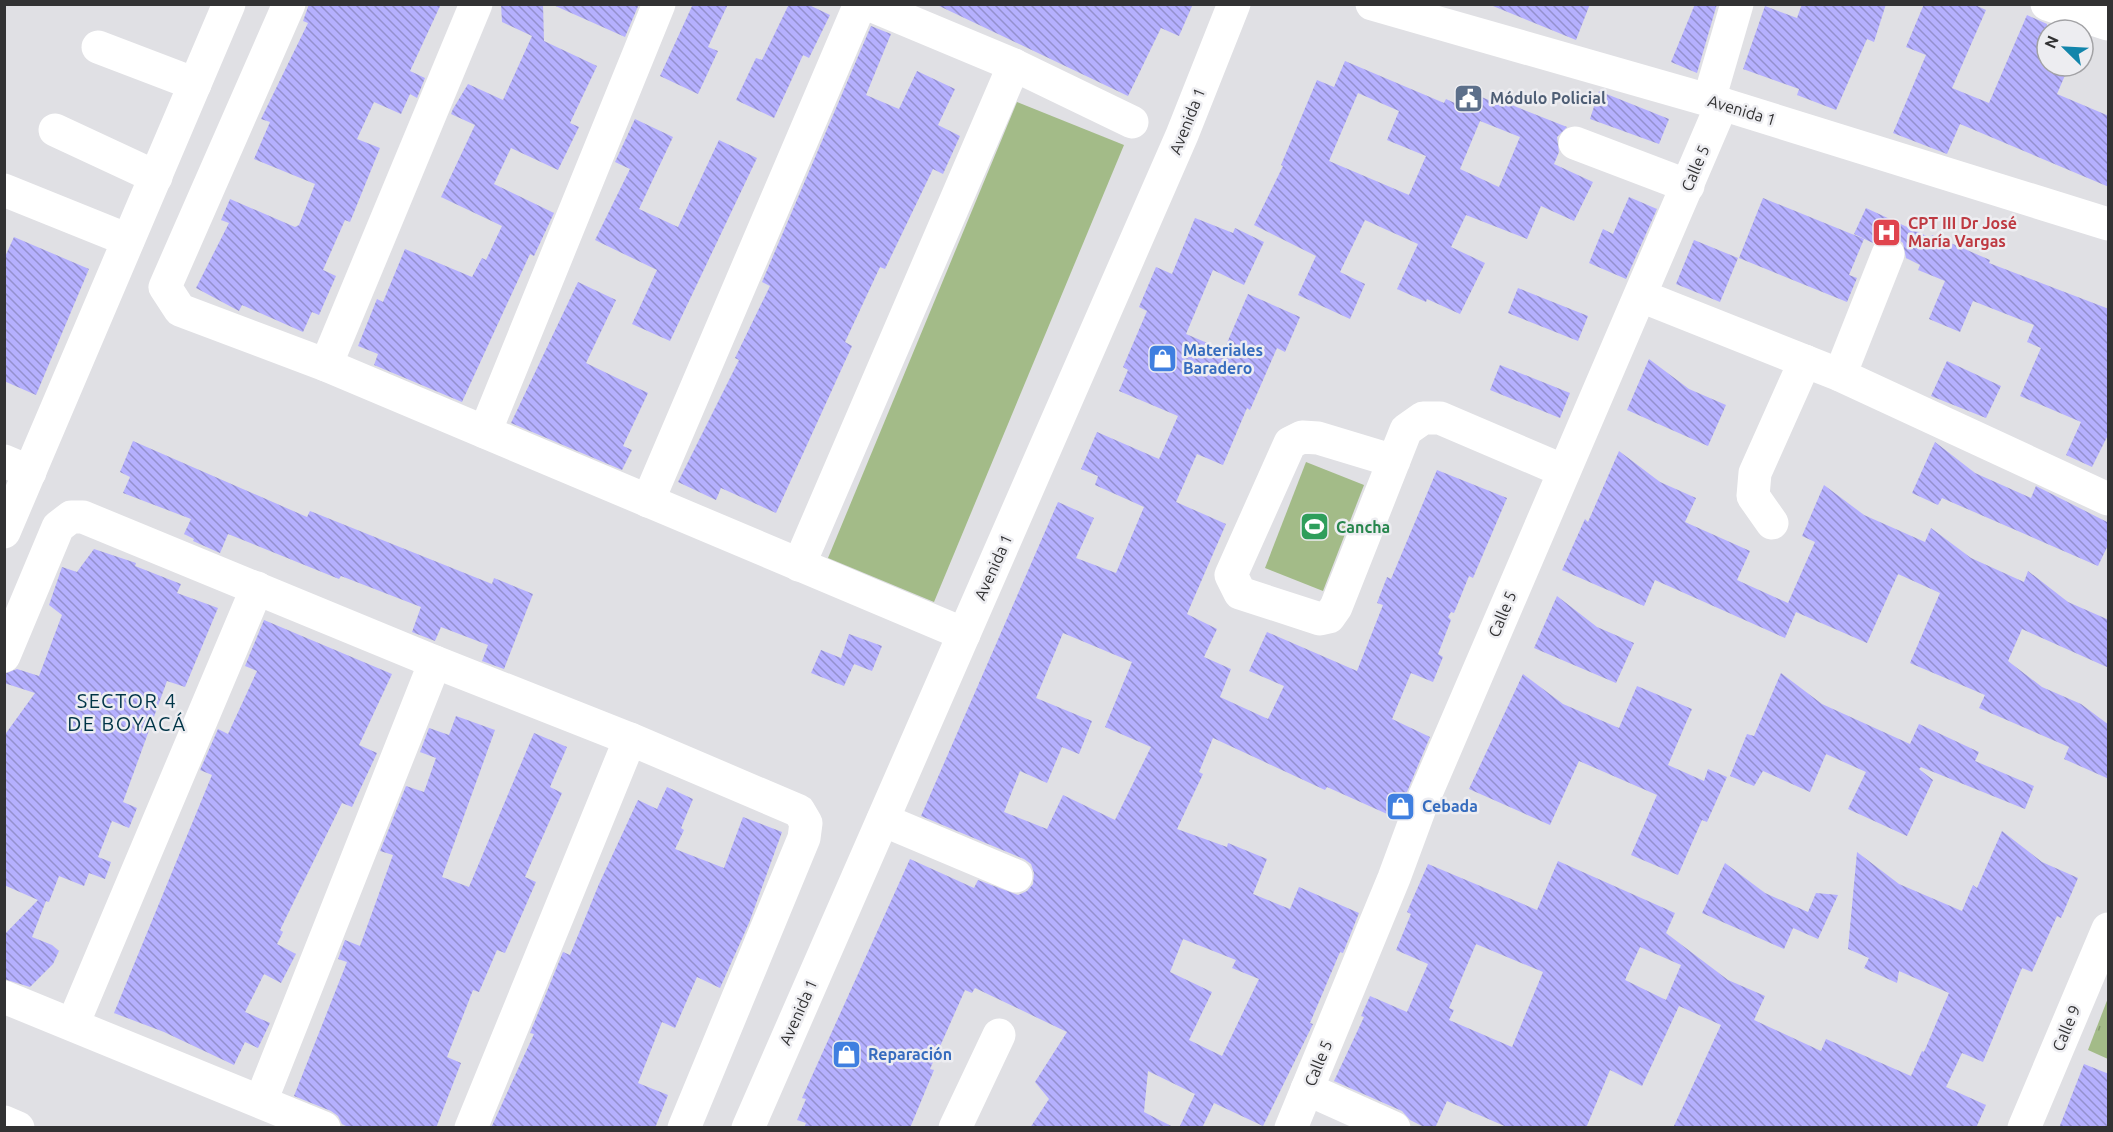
<svg xmlns="http://www.w3.org/2000/svg" width="2113" height="1132" viewBox="0 0 2113 1132" font-family="Ubuntu,sans-serif">
  <defs>
    <pattern id="grass-tufts" width="24" height="20" patternUnits="userSpaceOnUse" patternTransform="scale(1.5)"><rect width="24" height="20" fill="#a3bb88"/><path d="M3 7l-1-3M5 7V3M7 7l1-3M15 17l-1-3M17 17v-4M19 17l1-3" fill="none" stroke="#859970"/></pattern>
    <pattern id="building-back-hatch" width="6" height="6" patternUnits="userSpaceOnUse" patternTransform="scale(1.5)"><rect width="6" height="6" fill="#b5b0fe"/><path d="M-1 5l2 2M0 0l6 6M5-1l2 2" fill="none" stroke="#9490ce"/></pattern>
  </defs>
  <rect width="100%" height="100%" fill="#e0e0e4"/>
  <!-- grass -->
  <polygon fill="url(#grass-tufts)" points="2108,998 2108,1059 2088,1050"/>
  <!-- garden -->
  <g fill="#a3bb88">
    <polygon points="1017,102 1124,145 934,602 828,558"/>
    <polygon points="1306,462 1364,485 1323,591 1265,568"/>
  </g>
  <!-- building -->
  <g fill="url(#building-back-hatch)" fill-rule="evenodd">
    <polygon points="309,4 441,4 410,71 425,78 417,98 410,94 401,114 374,102 357,139 380,148 350,222 345,220 323,270 336,276 319,315 312,312 303,332 242,305 239,311 196,288 229,223 221,220 230,199 295,227 299,225 315,184 254,159 270,122 261,119 308,23 303,21"/>
    <polygon points="501,4 543,4 544,41 597,66 570,123 579,127 558,170 511,148 494,184 554,213 534,256 530,254 462,402 374,365 378,354 358,346 377,299 383,302 405,249 472,277 482,258 486,260 502,226 441,197 475,125 451,114 453,109 468,84 503,100 532,36 502,22"/>
    <polygon points="551,4 639,4 625,37"/>
    <polygon points="693,4 728,4 708,47 718,51 698,94 660,76"/>
    <polygon points="789,4 807,4 830,15 809,58 803,55 774,118 736,100 756,58 762,60"/>
    <polygon points="935,4 1193,4 1179,36 1161,28 1128,96"/>
    <polygon points="1488,4 1590,4 1576,40"/>
    <polygon points="1695,4 1717,4 1697,73 1671,62"/>
    <polygon points="1802,4 1886,4 1874,42 1867,39 1836,110 1797,95 1799,89 1743,69 1765,6 1797,18"/>
    <polygon points="1924,4 1973,4 1986,10 1952,88 1989,103 2027,15 2047,24 2047,66 2069,66 2057,94 2109,116 2109,187 1960,124 1947,154 1893,133 1926,55 1906,47"/>
    <polygon points="871,26 891,34 866,95 899,109 917,71 955,89 938,125 960,136 943,174 933,169 885,269 880,267 845,342 852,346 776,513 721,488 716,500 678,482 739,360 735,358 770,286 762,282"/>
    <path d="M 1345,61 L 1444,103 L 1446,99 L 1459,105 L 1465,90 L 1498,104 L 1499,100 L 1567,127 L 1557,137 L 1559,152 L 1554,164 L 1593,182 L 1574,221 L 1541,206 L 1527,239 L 1466,215 L 1451,247 L 1485,263 L 1460,314 L 1427,299 L 1426,302 L 1397,289 L 1418,244 L 1365,220 L 1340,272 L 1365,284 L 1350,319 L 1298,295 L 1316,256 L 1254,225 L 1283,166 L 1281,165 L 1317,80 L 1334,87 ZM 1358,93 L 1399,111 L 1387,140 L 1426,156 L 1409,195 L 1329,161 ZM 1480,121 L 1520,137 L 1499,187 L 1460,169 Z"/>
    <polygon points="1599,91 1669,119 1659,144 1590,119"/>
    <polygon points="635,119 673,137 639,209 678,227 719,140 757,158 670,341 632,324 657,270 595,240 630,169 615,162"/>
    <polygon points="1629,197 1657,209 1626,279 1589,263 1603,229 1613,234"/>
    <polygon points="1763,198 1864,239 1849,275 1857,278 1847,302 1739,258"/>
    <polygon points="1866,208 1931,238 1932,235 1990,260 1989,263 2109,309 2109,433 2092,467 2066,455 2081,422 2020,396 2041,348 2027,342 2034,325 1973,301 1960,332 1929,319 1945,281 1918,270 1920,265 1906,258 1903,243 1895,237 1885,236 1873,243 1854,234"/>
    <path d="M 1195,218 L 1233,233 L 1235,228 L 1264,242 L 1244,285 L 1213,270 L 1186,334 L 1224,350 L 1248,294 L 1300,317 L 1285,352 L 1277,348 L 1250,410 L 1247,408 L 1223,465 L 1197,454 L 1176,502 L 1226,524 L 1187,614 L 1217,629 L 1204,657 L 1231,669 L 1220,697 L 1268,719 L 1284,686 L 1249,671 L 1267,632 L 1357,671 L 1383,605 L 1377,603 L 1387,577 L 1391,579 L 1437,470 L 1507,498 L 1473,578 L 1469,576 L 1454,613 L 1451,612 L 1448,617 L 1451,620 L 1438,654 L 1443,657 L 1433,682 L 1411,673 L 1392,719 L 1430,737 L 1396,818 L 1327,787 L 1325,790 L 1213,738 L 1199,772 L 1203,774 L 1177,829 L 1227,847 L 1228,843 L 1267,859 L 1253,894 L 1290,909 L 1299,887 L 1359,913 L 1343,953 L 1340,952 L 1310,1023 L 1313,1024 L 1263,1126 L 1214,1103 L 1202,1128 L 1179,1128 L 1195,1094 L 1148,1071 L 1144,1112 L 1175,1128 L 1030,1128 L 1049,1099 L 1035,1082 L 1067,1032 L 975,988 L 972,993 L 965,990 L 930,1069 L 934,1070 L 910,1128 L 804,1128 L 806,1123 L 797,1120 L 806,1099 L 802,1098 L 910,859 L 974,888 L 978,880 L 1018,895 L 1027,891 L 1033,884 L 1034,873 L 1031,864 L 1024,859 L 921,816 L 1058,502 L 1094,518 L 1076,558 L 1116,573 L 1144,507 L 1095,485 L 1098,476 L 1081,469 L 1097,432 L 1159,459 L 1178,416 L 1119,391 L 1128,370 L 1123,367 L 1147,311 L 1139,307 L 1156,267 L 1172,274 ZM 1063,633 L 1132,662 L 1105,727 L 1151,747 L 1115,820 L 1063,795 L 1047,829 L 1004,812 L 1020,771 L 1047,783 L 1062,747 L 1079,754 L 1092,721 L 1036,698 ZM 1183,939 L 1236,960 L 1232,968 L 1259,979 L 1222,1056 L 1189,1040 L 1212,992 L 1170,972 Z"/>
    <polygon points="14,237 89,269 36,395 4,381 4,259"/>
    <polygon points="1694,240 1738,258 1720,302 1676,284"/>
    <polygon points="578,282 616,300 586,363 648,393 623,446 632,450 622,470 511,423"/>
    <polygon points="1518,288 1588,316 1578,341 1508,313"/>
    <polygon points="1649,359 1689,389 1726,405 1708,446 1627,410"/>
    <polygon points="1947,361 2001,386 1986,418 1931,396"/>
    <polygon points="1500,365 1570,393 1560,418 1490,390"/>
    <polygon points="133,441 307,517 310,511 492,584 494,578 533,594 504,669 482,661 488,645 441,627 435,641 412,632 421,607 341,576 339,579 228,534 220,553 193,541 194,539 184,534 191,519 123,493 130,477 120,472"/>
    <polygon points="1935,442 1975,473 2031,498 2036,486 2109,523 2109,543 2098,566 1942,498 1938,505 1912,493"/>
    <polygon points="1619,451 1660,482 1696,498 1685,522 1750,551 1737,580 1788,603 1815,542 1802,536 1824,485 1864,515 1925,542 1931,528 1971,558 2024,582 2028,571 2068,602 2109,620 2109,668 2022,629 2008,661 2042,687 2081,704 2109,725 2109,779 2064,759 2069,747 1979,708 1985,695 1910,663 1940,593 1898,574 1867,643 1796,612 1785,638 1655,580 1644,606 1562,570 1585,519 1588,522"/>
    <polygon points="94,549 136,563 135,566 181,584 177,593 218,608 185,687 167,681 123,802 137,808 129,828 112,821 98,857 111,862 105,879 89,873 84,886 59,876 49,902 46,901 32,937 52,945 59,951 53,964 30,987 4,979 4,935 38,900 4,885 4,736 35,693 4,683 4,674 17,669 39,676 62,615 49,605 62,567 77,572"/>
    <polygon points="1557,596 1597,627 1634,643 1616,683 1534,648"/>
    <polygon points="264,620 392,674 359,745 377,753 352,807 342,803 280,930 283,932 277,944 296,954 281,983 264,974 245,1012 270,1023 258,1048 245,1042 234,1065 164,1032 114,1013 212,775 200,770 218,729 228,734 257,671 245,666"/>
    <polygon points="849,634 882,646 872,671 854,664 844,686 811,673 821,650 841,658"/>
    <polygon points="1781,673 1822,704 1910,744 1919,724 1979,752 1975,761 2034,786 2025,809 1921,767 1919,769 1933,780 1907,836 1848,809 1866,772 1826,754 1810,792 1763,771 1754,786 1730,776 1747,734 1754,736"/>
    <polygon points="1523,674 1563,704 1619,728 1637,686 1692,709 1668,765 1704,781 1708,769 1727,777 1707,822 1702,820 1678,875 1631,855 1657,795 1579,761 1550,825 1469,789"/>
    <polygon points="456,716 495,730 442,877 469,887 534,733 567,747 550,787 562,793 525,877 536,882 505,953 497,950 479,992 473,990 447,1057 461,1063 436,1128 350,1128 342,1124 338,1116 331,1111 294,1096 347,962 338,959 345,940 360,946 393,855 380,851 406,786 424,792 436,758 420,752 429,728 449,735"/>
    <polygon points="667,787 693,799 681,828 684,830 675,849 724,868 743,817 782,832 749,923 720,988 697,977 675,1028 662,1022 638,1083 668,1095 655,1128 491,1128 534,1034 530,1033 563,952 570,955 599,884 638,800 657,809"/>
    <path d="M 2002,831 L 2042,862 L 2078,878 L 2061,918 L 2057,916 L 2032,972 L 2022,968 L 1983,1062 L 1962,1053 L 1946,1087 L 1986,1105 L 1976,1128 L 1673,1128 L 1721,1025 L 1679,1006 L 1642,1086 L 1610,1070 L 1586,1128 L 1509,1128 L 1447,1101 L 1435,1128 L 1426,1128 L 1410,1120 L 1402,1111 L 1334,1081 L 1364,1017 L 1361,1016 L 1370,996 L 1407,1012 L 1428,964 L 1396,950 L 1411,914 L 1407,912 L 1428,864 L 1537,910 L 1558,861 L 1675,913 L 1666,933 L 1728,980 L 1765,996 L 1754,1020 L 1821,1051 L 1826,1039 L 1911,1076 L 1922,1051 L 1924,1052 L 1949,993 L 1899,971 L 1897,983 L 1864,968 L 1869,958 L 1848,949 L 1857,852 L 1899,884 L 1962,911 L 1973,885 L 1977,888 ZM 1476,944 L 1543,972 L 1512,1047 L 1449,1020 L 1454,1010 L 1449,1008 ZM 1640,947 L 1681,965 L 1666,1000 L 1625,980 Z"/>
    <polygon points="1725,863 1765,893 1808,912 1816,893 1838,895 1818,939 1793,928 1784,949 1702,913"/>
    <polygon points="2084,1064 2109,1074 2109,1128 2059,1128"/>
  </g>
  <g fill="none" stroke-linecap="round" stroke-linejoin="round">
    <!-- minor -->
    <g stroke="#fff" stroke-width="33">
      <polyline points="289,4 165,287 180,310 326,365 964,634"/>
      <polyline points="868,4 1014,65 1132,122"/>
      <polyline points="1372,4 1722,104 2108,224"/>
      <polyline points="2047,4 2108,24"/>
      <polyline points="98,47 195,84"/>
      <polyline points="1709,100 1737,4"/>
      <polyline points="55,130 156,177"/>
      <polyline points="1575,143 1688,186"/>
      <polyline points="4,190 128,240"/>
      <polyline points="1641,296 1840,375 2108,499"/>
      <polyline points="326,365 476,4"/>
      <polyline points="1840,375 1888,254"/>
      <polyline points="485,432 659,4"/>
      <polyline points="4,461 30,472"/>
      <polyline points="1394,461 1318,438 1302,437 1290,443 1231,575 1240,593 1320,619 1329,617 1336,607 1406,430 1423,418 1440,418 1564,471"/>
      <polyline points="648,501 860,4"/>
      <polyline points="1772,523 1753,496 1755,473 1805,361"/>
      <polyline points="4,532 229,4"/>
      <polyline points="799,565 1014,65"/>
      <polyline points="4,656 58,527 71,517 83,517 435,662 630,739 799,811 806,823 804,838 684,1128"/>
      <polyline points="883,820 1016,876"/>
      <polyline points="4,997 324,1128"/>
      <polyline points="73,1024 257,588"/>
      <polyline points="1307,1089 1394,1128"/>
      <polyline points="261,1101 435,662"/>
      <polyline points="4,1122 18,1128"/>
      <polyline points="471,1128 630,739"/>
      <polyline points="748,1128 1182,135 1234,4"/>
      <polyline points="955,1128 999,1035"/>
      <polyline points="1291,1128 1394,878 1421,805 1722,104"/>
      <polyline points="2024,1128 2108,929"/>
    </g>
  </g>
  <!-- icons -->
  <defs>
    <symbol id="civic-square" viewBox="-11 -11 22 22"><rect x="-9" y="-9" width="18" height="18" rx="4" fill="#5c6f8a" stroke="#ededf1"/><path d="M-.6-6.5H3V-4.5H.6V-3L4-1V1h2V6H-6V1h2V-1L-.6-3ZM-1.2 2.5V6h2.4V2.5Z" fill="#fff"/></symbol>
    <symbol id="hospital-square" viewBox="-11 -11 22 22"><rect x="-9" y="-9" width="18" height="18" rx="4" fill="#e0444e" stroke="#ededf1"/><path d="M-5-5h3v3.5h4V-5h3V5h-3V1.5h-4V5h-3Z" fill="#fff"/></symbol>
    <symbol id="shop-square" viewBox="-11 -11 22 22"><rect x="-9" y="-9" width="18" height="18" rx="4" fill="#3f7fe0" stroke="#ededf1"/><path d="M-5-2.5h2.3a2.7 3.5 0 0 1 5.4 0H5L5.5 6h-11ZM-1.5-2.5h3a1.5 2.3 0 0 0-3 0Z" fill="#fff"/></symbol>
    <symbol id="stadium-square" viewBox="-11 -11 22 22"><rect x="-9" y="-9" width="18" height="18" rx="4" fill="#2e9e5b" stroke="#ededf1"/><path d="M0-5a6.5 5 0 1 0 0 10a6.5 5 0 1 0 0-10ZM-3.5-1.8h7v3.6h-7Z" fill="#fff"/></symbol>
  </defs>
  <g fill-rule="evenodd">
    <use href="#civic-square" x="1452" y="82" width="33" height="33"/>
    <use href="#hospital-square" x="1870" y="216" width="33" height="33"/>
    <use href="#shop-square" x="1146" y="342" width="33" height="33"/>
    <use href="#stadium-square" x="1298" y="510" width="33" height="33"/>
    <use href="#shop-square" x="1384" y="790" width="33" height="33"/>
    <use href="#shop-square" x="830" y="1038" width="33" height="33"/>
  </g>
  <g text-anchor="middle" dominant-baseline="central" stroke-width="5" stroke-linejoin="round" paint-order="stroke">
    <!-- service labels -->
    <g font-size="16" font-weight="bold" fill="#4e5e75" stroke="#ededf1" text-anchor="start">
      <text x="1490" y="98">Módulo Policial</text>
    </g>
    <!-- street labels -->
    <g font-size="16" fill="#323233" stroke="#ededf1">
      <text transform="translate(1742 110) rotate(17)">Avenida 1</text>
      <text transform="translate(1187 121) rotate(-68)">Avenida 1</text>
      <text transform="translate(1695 168) rotate(-67)">Calle 5</text>
      <text transform="translate(993 567) rotate(-66)">Avenida 1</text>
      <text transform="translate(1502 614) rotate(-67)">Calle 5</text>
      <text transform="translate(798 1012) rotate(-66)">Avenida 1</text>
      <text transform="translate(2066 1028) rotate(-67)">Calle 9</text>
      <text transform="translate(1318 1063) rotate(-68)">Calle 5</text>
    </g>
    <!-- health labels -->
    <g font-size="16" font-weight="bold" fill="#be3a42" stroke="#ededf1" text-anchor="start">
      <text x="1908" y="223">CPT III Dr José<tspan x="1908" dy="18">María Vargas</tspan></text>
    </g>
    <!-- shop labels -->
    <g font-size="16" font-weight="bold" fill="#366cbe" stroke="#ededf1" text-anchor="start">
      <text x="1183" y="350">Materiales<tspan x="1183" dy="18">Baradero</tspan></text>
      <text x="1422" y="806">Cebada</text>
      <text x="868" y="1054">Reparación</text>
    </g>
    <!-- leisure labels -->
    <g font-size="16" font-weight="bold" fill="#27864d" stroke="#ededf1" text-anchor="start">
      <text x="1336" y="527">Cancha</text>
    </g>
    <!-- quarter labels -->
    <g font-size="20" letter-spacing="1.5" fill="#003547" stroke="#ededf1">
      <text x="127" y="700">SECTOR 4<tspan x="127" dy="23">DE BOYACÁ</tspan></text>
    </g>
  </g>
  <!-- border -->
  <rect width="2113" height="1132" fill="none" stroke="#323233" stroke-width="12"/>
  <!-- north arrow -->
  <g transform="translate(2065 48) rotate(294)"><circle r="28" fill="#ededf1" stroke="#a2a2a5" stroke-width="1.5"/>
  <path d="M0-4.5L10 22L0 15L-10 22Z" fill="#1285ab"/>
  <text y="-9" font-size="16" font-weight="bold" text-anchor="middle" fill="#323233">N</text>
  </g>
</svg>
